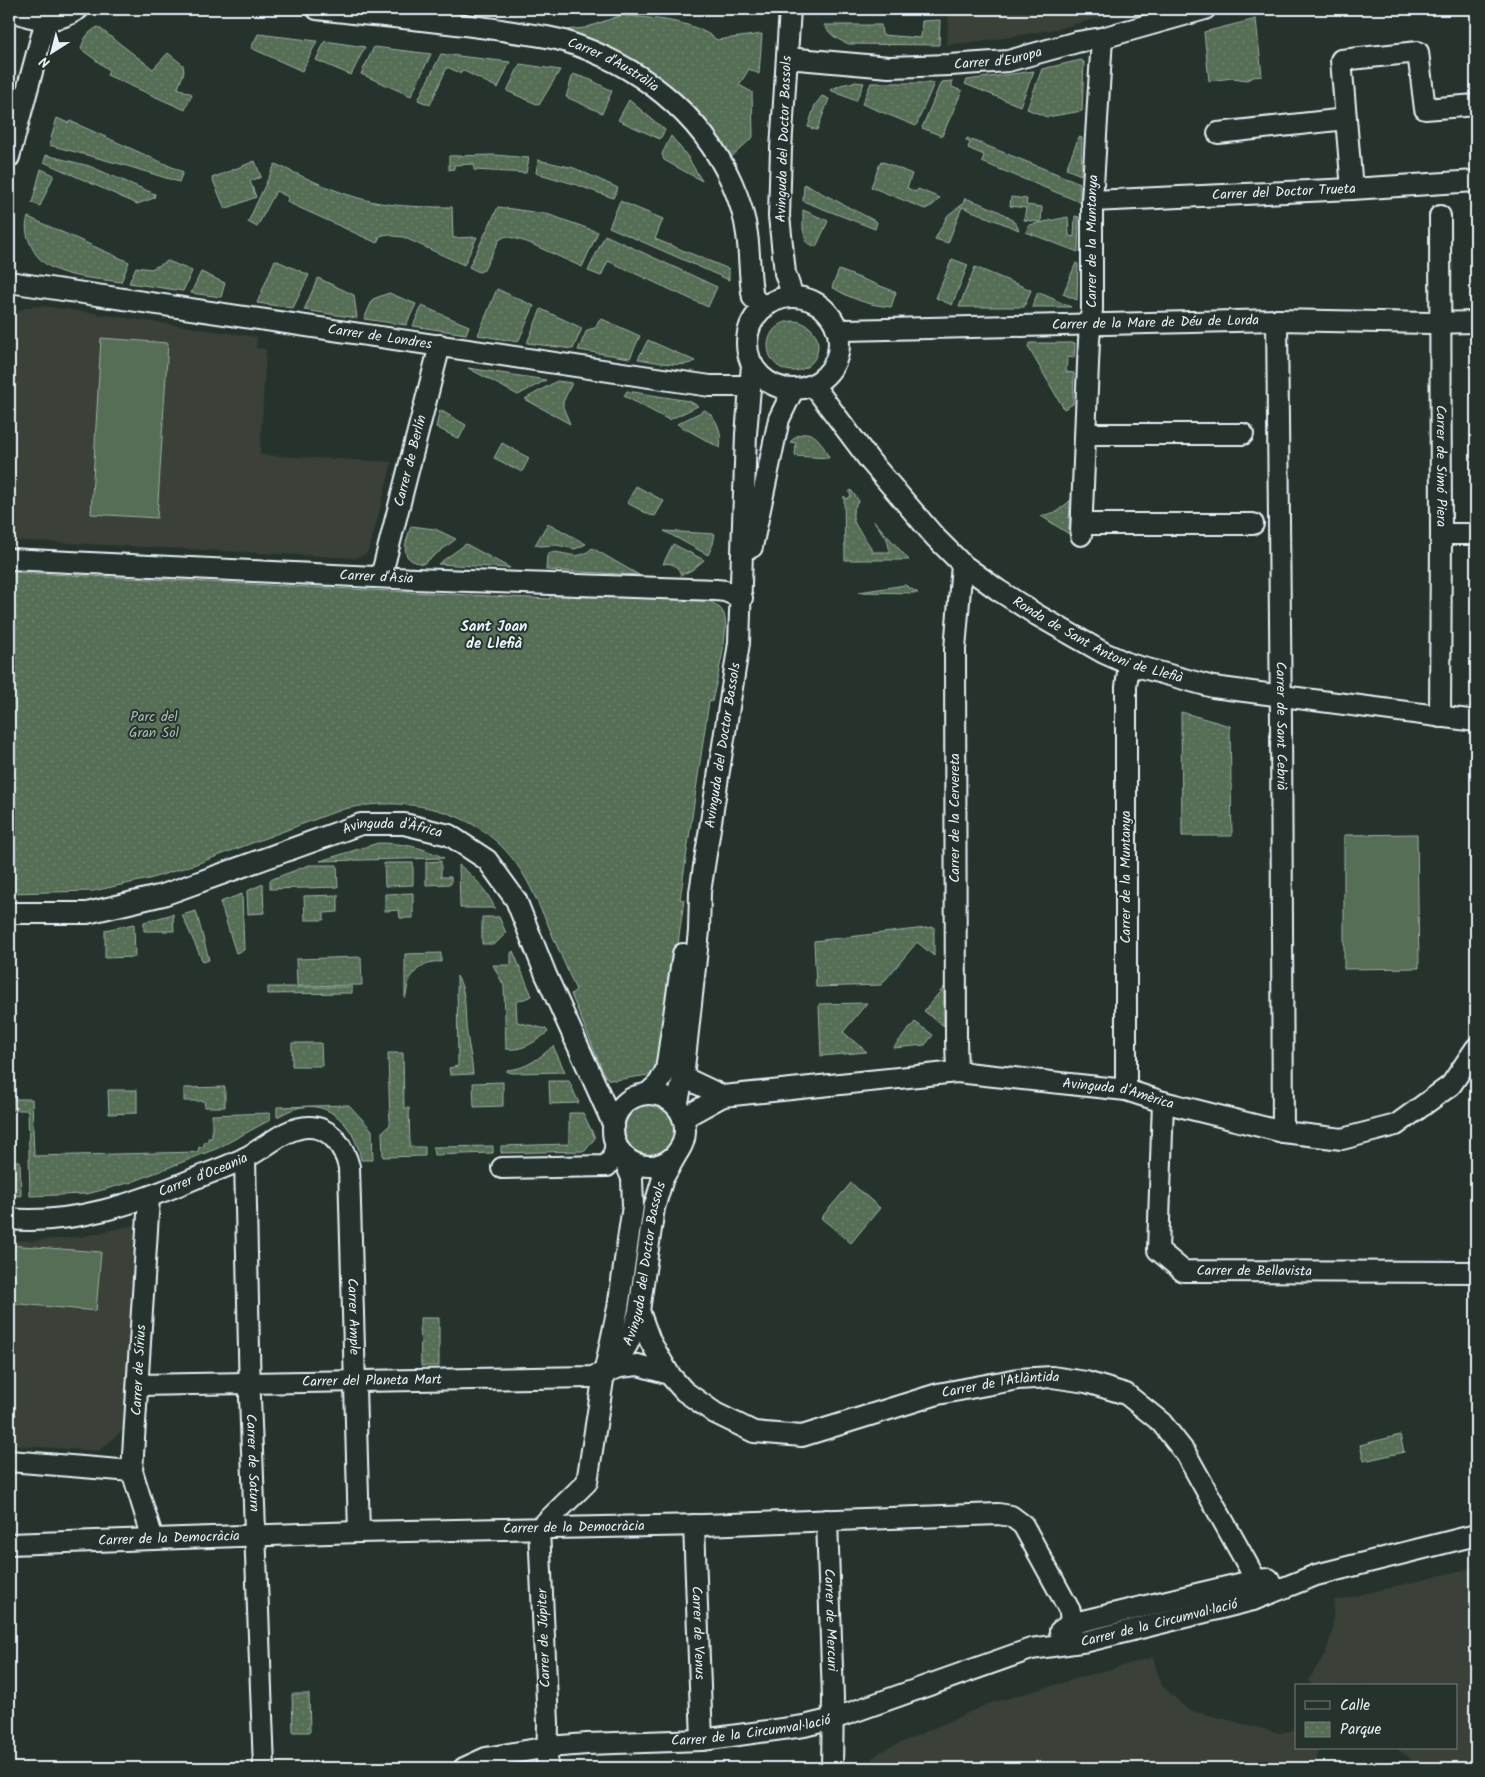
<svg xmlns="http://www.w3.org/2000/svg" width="1485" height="1777" viewBox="0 0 1485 1777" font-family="Kalam,sans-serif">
  <defs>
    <pattern id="park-dots" width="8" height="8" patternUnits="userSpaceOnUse" patternTransform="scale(1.25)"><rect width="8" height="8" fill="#556e54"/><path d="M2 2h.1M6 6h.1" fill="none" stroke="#6d836d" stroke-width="1.8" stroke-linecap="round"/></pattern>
  </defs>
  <rect width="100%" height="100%" fill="#26332d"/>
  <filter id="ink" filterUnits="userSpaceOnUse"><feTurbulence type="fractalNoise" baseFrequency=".02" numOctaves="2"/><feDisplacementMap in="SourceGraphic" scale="10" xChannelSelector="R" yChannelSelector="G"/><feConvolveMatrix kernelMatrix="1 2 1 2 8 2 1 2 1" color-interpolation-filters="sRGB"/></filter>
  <g filter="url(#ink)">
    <!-- built -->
    <g fill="#3a4039">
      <polygon points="949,9 1132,9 1061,28 1005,38 947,45"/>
      <polygon points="44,306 257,337 256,348 266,349 260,455 392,462 370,547 366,554 357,558 9,540 9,316 27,307"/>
      <polygon points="135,1225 126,1427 99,1451 9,1445 9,1240 31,1241 80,1237"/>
      <polygon points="1476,1567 1476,1763 1456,1768 1423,1768 1396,1748 1456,1748 1456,1686 1314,1686 1308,1681 1326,1652 1332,1633 1334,1601"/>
      <polygon points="1153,1657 1161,1685 1188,1710 1280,1733 1296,1730 1296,1748 1320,1748 1314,1768 870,1768 872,1758 882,1751 988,1704"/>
    </g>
    <!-- grass -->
    <g fill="#556e54" stroke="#9eb0a6">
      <polygon points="101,338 168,343 157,518 91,514"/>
      <polygon points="1417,834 1419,968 1344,969 1344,835"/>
      <polygon points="9,1245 101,1252 96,1311 9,1303"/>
    </g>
    <!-- park -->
    <g fill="url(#park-dots)" stroke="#9eb0a6">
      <path d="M 622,15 C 653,19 691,19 717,40 L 762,34 L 759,74 L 749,69 L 739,85 L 752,92 L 753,137 L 728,160 L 715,139 L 564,35 L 565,30 L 585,28 Z"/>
      <polygon points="1256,19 1262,76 1253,77 1247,80 1232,78 1209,81 1204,32"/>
      <path d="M 940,20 L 939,45 L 849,44 C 838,40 831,36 824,25 L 881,25 L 882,35 L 921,38 L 922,21 Z"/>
      <path d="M 98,27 L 153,69 L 168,53 L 183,65 L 184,72 L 178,88 L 192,94 L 185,110 L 107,75 L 109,70 L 81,49 C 84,38 88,32 98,27 Z"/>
      <polygon points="258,34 317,41 302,71 251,48"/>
      <polygon points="325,41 365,47 351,75 316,60"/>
      <polygon points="374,47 431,54 411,96 361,74"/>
      <polygon points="441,54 510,62 498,88 462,70 460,73 447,67 430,105 418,100"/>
      <polygon points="1081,60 1084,62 1082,111 1047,117 1027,109 1042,69"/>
      <polygon points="520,64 560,70 539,105 507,91"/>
      <polygon points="1034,71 1020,106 965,84 967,80"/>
      <polygon points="573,74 591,80 612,91 602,113 566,97"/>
      <polygon points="952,81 952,87 962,91 942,136 922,128 941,82"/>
      <polygon points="854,82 864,83 856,101 830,90 841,85"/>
      <polygon points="871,83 934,83 916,126 862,104"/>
      <polygon points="822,96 829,99 817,130 808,127 815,105"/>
      <polygon points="629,100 665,130 660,139 618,120"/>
      <polygon points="57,118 68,123 70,121 183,172 179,182 124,165 49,145"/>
      <polygon points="671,136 687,156 702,181 664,160 662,154"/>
      <polygon points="1079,137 1082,138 1081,175 1066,169"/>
      <polygon points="967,138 1080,183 1080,202 982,162 984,155 968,148 970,142 966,141"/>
      <polygon points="46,155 89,166 155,194 154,198 137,204 44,162"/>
      <polygon points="495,155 529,158 526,173 474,170 474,164 454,165 454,169 449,170 449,156"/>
      <polygon points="538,160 574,168 618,188 613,198 574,184 536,173"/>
      <polygon points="255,161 261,177 250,181 256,197 225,209 212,178"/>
      <polygon points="881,161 912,174 907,188 916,192 918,189 940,198 933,205 925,209 871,187"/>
      <path d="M 275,164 C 311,180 348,199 387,204 C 409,207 430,207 452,207 L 453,238 L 477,237 L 464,265 L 403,237 L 393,236 L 387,234 L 380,236 L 377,243 L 287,202 L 288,197 L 276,191 L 257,227 L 248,222 Z"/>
      <polygon points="41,169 54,175 40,206 32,203"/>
      <polygon points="804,184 877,222 875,229 803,201"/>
      <polygon points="1011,197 1027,199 1026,205 1042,207 1041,222 1024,220 1026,208 1010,206"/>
      <path d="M 965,198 C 981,204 1013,213 1019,230 L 962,207 L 948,243 L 935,239 L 948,215 L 963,204 Z"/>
      <polygon points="620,201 663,219 655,239 729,269 729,280 609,227"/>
      <polygon points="498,207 547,214 598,232 582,267 527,242 506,236 499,240 484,270 479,272 469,267"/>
      <polygon points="803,210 828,221 816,247 806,242 803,229"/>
      <polygon points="1075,216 1079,217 1078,252 1026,232 1029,225 1068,217 1069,236 1074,237"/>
      <path d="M 28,217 L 129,262 L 121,282 C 89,277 43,279 30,243 C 26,234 25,226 28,217 Z"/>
      <polygon points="605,235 717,287 708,307 608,261 601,276 588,271"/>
      <polygon points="952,259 968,265 952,305 936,298"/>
      <polygon points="275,260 309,275 293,308 257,303"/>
      <polygon points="168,261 192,271 183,291 129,283 136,267 151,269"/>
      <polygon points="1076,263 1078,264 1077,300 1063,294"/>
      <polygon points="975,267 1031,290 1024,307 959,307"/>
      <path d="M 839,270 L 896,292 L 891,307 C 868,305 851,299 832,287 Z"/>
      <polygon points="201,272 225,283 221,297 191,293"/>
      <polygon points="318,278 354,295 357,318 304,310"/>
      <polygon points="497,289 534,306 518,342 478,335"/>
      <polygon points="1038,292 1071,307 1032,307"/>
      <polygon points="389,293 416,304 406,325 364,319 373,299"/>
      <polygon points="422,306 469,326 466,334 413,326"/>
      <polygon points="541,309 582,328 573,349 527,343"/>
      <polygon points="602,319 640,336 630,358 578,350 587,330 595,328 599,320"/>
      <circle cx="793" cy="346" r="25"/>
      <path d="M 648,340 L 695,361 C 685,369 652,361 638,359 Z"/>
      <polygon points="1030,343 1075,343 1074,358 1067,357 1066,372 1074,373 1073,404 1064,409 1028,347"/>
      <polygon points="468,368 546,380 518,395"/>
      <polygon points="557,381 572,383 563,402 563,407 570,424 525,399"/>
      <polygon points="627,391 689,401 698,406 669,420 624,396"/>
      <polygon points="440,410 466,425 459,439 436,427"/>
      <path d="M 705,410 C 718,419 722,432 720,448 L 677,424 Z"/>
      <path d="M 807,433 C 820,436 824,448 829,458 L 795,456 L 796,443 L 790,442 L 798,435 Z"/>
      <polygon points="502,443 529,458 522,472 494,458"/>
      <polygon points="636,486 664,501 655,516 650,515 627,503"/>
      <path d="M 851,490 L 859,501 C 841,521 868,535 872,552 L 890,552 L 887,539 L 874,521 L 909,560 L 845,560 L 844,496 L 847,499 L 851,496 L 849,492 Z"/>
      <polygon points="1070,501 1070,500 1069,534 1041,516 1056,512"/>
      <polygon points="548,523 586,544 575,549 557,545 541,546 535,545"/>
      <path d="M 411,526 L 435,529 L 456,539 L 423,564 C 398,560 405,545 411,526 Z"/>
      <polygon points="664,531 715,534 713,544 708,555"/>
      <polygon points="466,544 510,568 438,564"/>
      <path d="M 673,544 L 704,560 L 692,570 L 681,575 C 678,566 672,562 663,564 Z"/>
      <path d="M 592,548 L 639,575 L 546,570 L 547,556 L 551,552 C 568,552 578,562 592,548 Z"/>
      <path d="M 9,572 L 550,599 L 550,593 L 709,601 C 716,604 721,608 724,614 C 730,631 716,682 712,702 L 709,701 L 680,899 L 684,900 L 661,1068 L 655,1074 L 615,1080 L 608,1079 L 604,1074 L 571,994 L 576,990 C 566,967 556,944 546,920 C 537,902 530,883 518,866 C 478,808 405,794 340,810 L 196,864 L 149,879 L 93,891 L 9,893 Z"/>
      <polygon points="905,585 918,593 859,592"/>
      <polygon points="1181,712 1230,726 1232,836 1182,836"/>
      <path d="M 378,843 C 402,843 423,847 444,858 L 320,861 Z"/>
      <polygon points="441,861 441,877 451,877 451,884 426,885 426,862"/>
      <polygon points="384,863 413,863 413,885 385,886"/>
      <polygon points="309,865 337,865 338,887 270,889 270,880"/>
      <path d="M 459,865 C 474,876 487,891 495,908 L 460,908 Z"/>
      <polygon points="263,884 264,913 248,914 247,891"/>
      <polygon points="413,893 413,918 400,918 399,910 385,911 385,894"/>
      <polygon points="242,894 244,950 236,953 220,902"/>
      <polygon points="338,895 338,912 324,913 324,920 305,920 304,896"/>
      <polygon points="196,911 209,960 203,962 182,915"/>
      <polygon points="173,914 174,931 144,931 144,922"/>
      <polygon points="482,917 499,917 506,933 495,944 482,944"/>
      <polygon points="134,924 135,957 105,958 105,930"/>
      <polygon points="934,927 934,956 917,942 881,985 816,987 814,941"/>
      <path d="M 513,951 L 532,996 L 516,1002 L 517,1022 L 546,1029 L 548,1032 C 535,1042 523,1051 506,1049 L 504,986 L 493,965 L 511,965 L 511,953 Z"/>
      <path d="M 441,953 L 441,962 C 427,960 414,969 409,982 C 407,987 407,993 405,998 L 405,954 Z"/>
      <polygon points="361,957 362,985 297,986 296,959"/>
      <path d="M 457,976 C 468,994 464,1014 467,1034 C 469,1048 472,1060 473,1074 L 450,1075 L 449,1068 L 458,1066 Z"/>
      <polygon points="268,987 352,987 352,993 268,994"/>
      <polygon points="944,987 944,1026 924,1011"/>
      <polygon points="867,1003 843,1032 867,1052 821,1056 819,1004"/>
      <polygon points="915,1022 933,1035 925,1045 893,1048"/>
      <polygon points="292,1043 321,1043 322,1066 292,1066"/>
      <path d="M 553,1046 L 565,1072 L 513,1073 L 507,1072 L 507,1070 C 526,1069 540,1058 553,1046 Z"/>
      <polygon points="388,1053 403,1053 404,1108 409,1108 410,1147 425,1147 425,1156 383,1157 382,1132 390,1125"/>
      <polygon points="549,1081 569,1081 579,1103 550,1104"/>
      <polygon points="503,1082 503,1106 474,1107 473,1083"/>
      <polygon points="225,1087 225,1107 205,1107 204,1101 184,1101 184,1088"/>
      <polygon points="108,1090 137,1090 137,1113 109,1114"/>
      <polygon points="9,1099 32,1099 34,1156 198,1152 199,1147 204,1147 204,1142 208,1142 208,1138 212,1138 212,1115 270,1113 270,1120 218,1148 132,1182 87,1194 30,1196 28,1110 9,1110"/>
      <path d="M 349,1105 L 372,1130 L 373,1160 L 361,1160 C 357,1132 334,1102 303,1107 C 293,1108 285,1113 277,1117 L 277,1107 Z"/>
      <circle cx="650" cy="1130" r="25"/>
      <polygon points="569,1113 583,1113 595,1138 585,1151 501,1153 501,1146 569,1144"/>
      <polygon points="493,1146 493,1153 434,1155 433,1147"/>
      <polygon points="9,1161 20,1161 21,1196 9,1195"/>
      <polygon points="851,1183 880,1208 851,1243 821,1218"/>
      <polygon points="439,1318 439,1366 421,1366 420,1318"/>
      <polygon points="1400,1435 1404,1452 1364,1461 1360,1445"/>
      <polygon points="292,1694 309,1694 310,1732 293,1732"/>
    </g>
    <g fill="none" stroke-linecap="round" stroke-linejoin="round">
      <defs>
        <g id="minor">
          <path d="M 11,9 C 33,21 56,24 78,9"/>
          <path id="s1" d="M 317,9 C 378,16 440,21 501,30 C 522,34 544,35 564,41 C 637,64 701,113 732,183 C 739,199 745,218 747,234 C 750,255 749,277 753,298 L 765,307"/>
          <polyline points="790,9 781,149 779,216 785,273 793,297"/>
          <path id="s2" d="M 787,58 L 889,67 L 950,65 L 1008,61 L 1077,42 L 1102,38 L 1205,9"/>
          <polyline points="1218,133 1346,119"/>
          <polyline points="9,157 46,20"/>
          <polyline points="1352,189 1341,60 1418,52 1425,109 1476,105"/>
          <path id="s3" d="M 1092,201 L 1352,189 L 1476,181"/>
          <path id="s4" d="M 1440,216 L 1441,534 L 1440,717"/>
          <path id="s5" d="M 9,282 L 710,386 L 750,386"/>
          <circle cx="793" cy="343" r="46"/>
          <path id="s6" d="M 1277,320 L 1281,721 L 1283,1132"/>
          <path id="s7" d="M 836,327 L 845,330 L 1277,320 L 1429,323 L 1476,322"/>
          <path id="s8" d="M 813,385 L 870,461 L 935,537 L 962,564 L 998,590 L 1037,615 L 1104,653 L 1129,664 L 1213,687 L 1476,721"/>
          <polyline points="1086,434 1243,434"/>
          <polyline points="1082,524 1253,524"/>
          <polyline points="1441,534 1476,534"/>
          <path id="s9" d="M 1081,535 L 1089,340 L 1092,309 L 1092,201 L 1102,38"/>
          <polyline points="752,547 779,419 793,390"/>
          <path id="s10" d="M 9,559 L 415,579 L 716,590 L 725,591 L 742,598"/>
          <path id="s11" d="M 381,577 L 440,345"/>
          <path id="s12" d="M 9,913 L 87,913 L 163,895 L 361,824 L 404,824 L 449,835 L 487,860 L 516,900 L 546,975 L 614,1126"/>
          <polyline points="957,1072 956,1040 955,649 962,564"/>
          <polyline points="683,1077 723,1096"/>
          <polyline points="1126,1090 1126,687 1129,664"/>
          <polyline points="647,1094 659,1083 666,1070 683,954"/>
          <circle cx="649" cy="1130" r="36"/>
          <path id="s13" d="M 1163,1102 L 1158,1250 L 1183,1271 L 1476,1272"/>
          <path id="s14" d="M 677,1107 L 683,1077 L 699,931 L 700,892 L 739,643 L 746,434 L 752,365"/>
          <path id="s15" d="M 683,1118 L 723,1096 L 957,1072 L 1126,1090 L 1163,1102 L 1283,1132 L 1342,1139 L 1396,1125 L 1451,1085 L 1476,1048"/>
          <path id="s16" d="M 245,1158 L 250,1398 L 264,1768"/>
          <polyline points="502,1168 607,1166 613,1157 616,1144"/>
          <polyline points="149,1198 132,1471 153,1539"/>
          <path id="s17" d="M 9,1219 C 73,1225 137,1203 196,1178 C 212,1172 229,1166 245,1158 C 266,1148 285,1127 309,1127 C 331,1127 344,1147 349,1167 L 359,1532"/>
          <path id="s18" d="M 639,1311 L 650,1341 L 669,1374 L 684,1391 L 715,1413 L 754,1432 L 802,1436 L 938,1394 L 1018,1379 L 1052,1377 L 1086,1382 L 1126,1394 L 1161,1422 L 1186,1454 L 1256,1580 L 1257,1587 L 1253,1600"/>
          <path id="s19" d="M 606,1372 C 627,1351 631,1340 639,1311 L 654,1208 L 663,1178 L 679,1150"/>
          <path id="s20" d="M 138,1385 L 592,1377 L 620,1367 L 638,1365 L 669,1374"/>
          <polyline points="9,1461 132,1471"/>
          <path id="s21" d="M 827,1520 L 833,1698 L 832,1768"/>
          <path id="s22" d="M 694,1525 L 702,1740"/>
          <path id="s23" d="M 9,1544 L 359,1532 L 704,1525 L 998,1514 L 1011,1516 L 1023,1525 L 1070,1611 L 1071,1633 L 1066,1644"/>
          <polyline points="1060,1631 1070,1624 1256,1580 1269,1579"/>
          <path id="s24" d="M 464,1768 L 486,1758 L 548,1747 L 587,1744 L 702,1740 L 804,1726 L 833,1719 L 1031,1649 L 1088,1641 L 1189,1616 L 1253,1600 L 1316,1575 L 1476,1535"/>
          <polyline points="547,1768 548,1723 539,1529 587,1482 604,1374 618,1308 633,1206 632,1178 621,1152"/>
        </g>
      </defs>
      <!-- minor casing -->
      <use href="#minor" stroke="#e8f1f8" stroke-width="24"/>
      <!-- minor -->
      <use href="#minor" stroke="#26332d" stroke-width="20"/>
    </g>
  </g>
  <g text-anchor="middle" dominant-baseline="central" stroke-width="4" stroke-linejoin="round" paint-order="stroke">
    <!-- street labels -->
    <g font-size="14" fill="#e8f1f8" stroke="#26332d">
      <text stroke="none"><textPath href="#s2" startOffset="212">Carrer d'Europa</textPath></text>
      <text stroke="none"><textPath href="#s1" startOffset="304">Carrer d'Austràlia</textPath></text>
      <text transform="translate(784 139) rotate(-88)">Avinguda del Doctor Bassols</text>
      <text stroke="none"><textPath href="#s3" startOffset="192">Carrer del Doctor Trueta</textPath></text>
      <text stroke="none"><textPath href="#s9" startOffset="294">Carrer de la Muntanya</textPath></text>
      <text stroke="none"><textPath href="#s7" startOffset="320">Carrer de la Mare de Déu de Lorda</textPath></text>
      <text stroke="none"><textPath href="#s5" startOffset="375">Carrer de Londres</textPath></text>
      <text stroke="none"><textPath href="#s11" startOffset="120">Carrer de Berlín</textPath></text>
      <text stroke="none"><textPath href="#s4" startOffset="250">Carrer de Simó Piera</textPath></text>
      <text stroke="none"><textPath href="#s10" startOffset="368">Carrer d'Àsia</textPath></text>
      <text stroke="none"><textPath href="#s8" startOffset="390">Ronda de Sant Antoni de Llefià</textPath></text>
      <text stroke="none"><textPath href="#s6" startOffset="406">Carrer de Sant Cebrià</textPath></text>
      <text stroke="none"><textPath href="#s14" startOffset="365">Avinguda del Doctor Bassols</textPath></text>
      <text transform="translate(955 818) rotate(-90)">Carrer de la Cervereta</text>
      <text stroke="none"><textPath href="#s12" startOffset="398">Avinguda d'Àfrica</textPath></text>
      <text transform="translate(1126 877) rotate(-90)">Carrer de la Muntanya</text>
      <text stroke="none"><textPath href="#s15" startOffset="444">Avinguda d'Amèrica</textPath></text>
      <text stroke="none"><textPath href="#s17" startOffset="201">Carrer d'Oceania</textPath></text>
      <text stroke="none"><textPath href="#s19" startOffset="118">Avinguda del Doctor Bassols</textPath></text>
      <text stroke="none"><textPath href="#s13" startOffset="252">Carrer de Bellavista</textPath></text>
      <text stroke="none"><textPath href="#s17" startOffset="529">Carrer Ample</textPath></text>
      <text transform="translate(139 1370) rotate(-87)">Carrer de Sírius</text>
      <text stroke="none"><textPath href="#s20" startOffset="234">Carrer del Planeta Mart</textPath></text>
      <text stroke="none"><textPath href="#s18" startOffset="428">Carrer de l'Atlàntida</textPath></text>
      <text stroke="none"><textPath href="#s16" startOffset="305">Carrer de Saturn</textPath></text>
      <text stroke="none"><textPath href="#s23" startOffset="565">Carrer de la Democràcia</textPath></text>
      <text stroke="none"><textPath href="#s23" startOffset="160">Carrer de la Democràcia</textPath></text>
      <text stroke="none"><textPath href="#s21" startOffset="100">Carrer de Mercuri</textPath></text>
      <text stroke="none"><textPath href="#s24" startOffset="715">Carrer de la Circumval·lació</textPath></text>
      <text stroke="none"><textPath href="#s22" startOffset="108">Carrer de Venus</textPath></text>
      <text transform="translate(544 1638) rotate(-92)">Carrer de Júpiter</text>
      <text stroke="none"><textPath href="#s24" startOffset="291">Carrer de la Circumval·lació</textPath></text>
    </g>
    <!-- park labels -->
    <g font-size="14" fill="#adbdb6" stroke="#26332d">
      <text x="154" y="717">Parc del<tspan x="154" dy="16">Gran Sol</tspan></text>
    </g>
    <!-- neighbourhood labels -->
    <g font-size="15" font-weight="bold" fill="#e8f1f8" stroke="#26332d">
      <text x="494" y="627">Sant Joan<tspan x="494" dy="17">de Llefià</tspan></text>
    </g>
  </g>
  <!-- margin -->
  <rect width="1485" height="1777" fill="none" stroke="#26332d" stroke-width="30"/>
  <rect x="15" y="15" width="1455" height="1747" fill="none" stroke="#e8f1f8" stroke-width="2" filter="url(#ink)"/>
  <!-- legend -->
  <rect x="1295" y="1684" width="162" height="65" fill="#26332d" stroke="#747f7e"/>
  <rect x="1305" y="1701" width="25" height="8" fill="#26332d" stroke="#747f7e"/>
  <text x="1340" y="1710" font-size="15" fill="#e8f1f8">Calle</text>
  <rect x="1305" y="1722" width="25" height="15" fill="url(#park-dots)" stroke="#747f7e"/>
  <text x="1340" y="1734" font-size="15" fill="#e8f1f8">Parque</text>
  <!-- north arrow -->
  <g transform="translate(52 52) rotate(216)" stroke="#26332d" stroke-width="4" paint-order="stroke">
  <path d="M0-4L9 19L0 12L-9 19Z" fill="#e8f1f8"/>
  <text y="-8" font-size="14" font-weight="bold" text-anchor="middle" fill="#e8f1f8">N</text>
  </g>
</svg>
